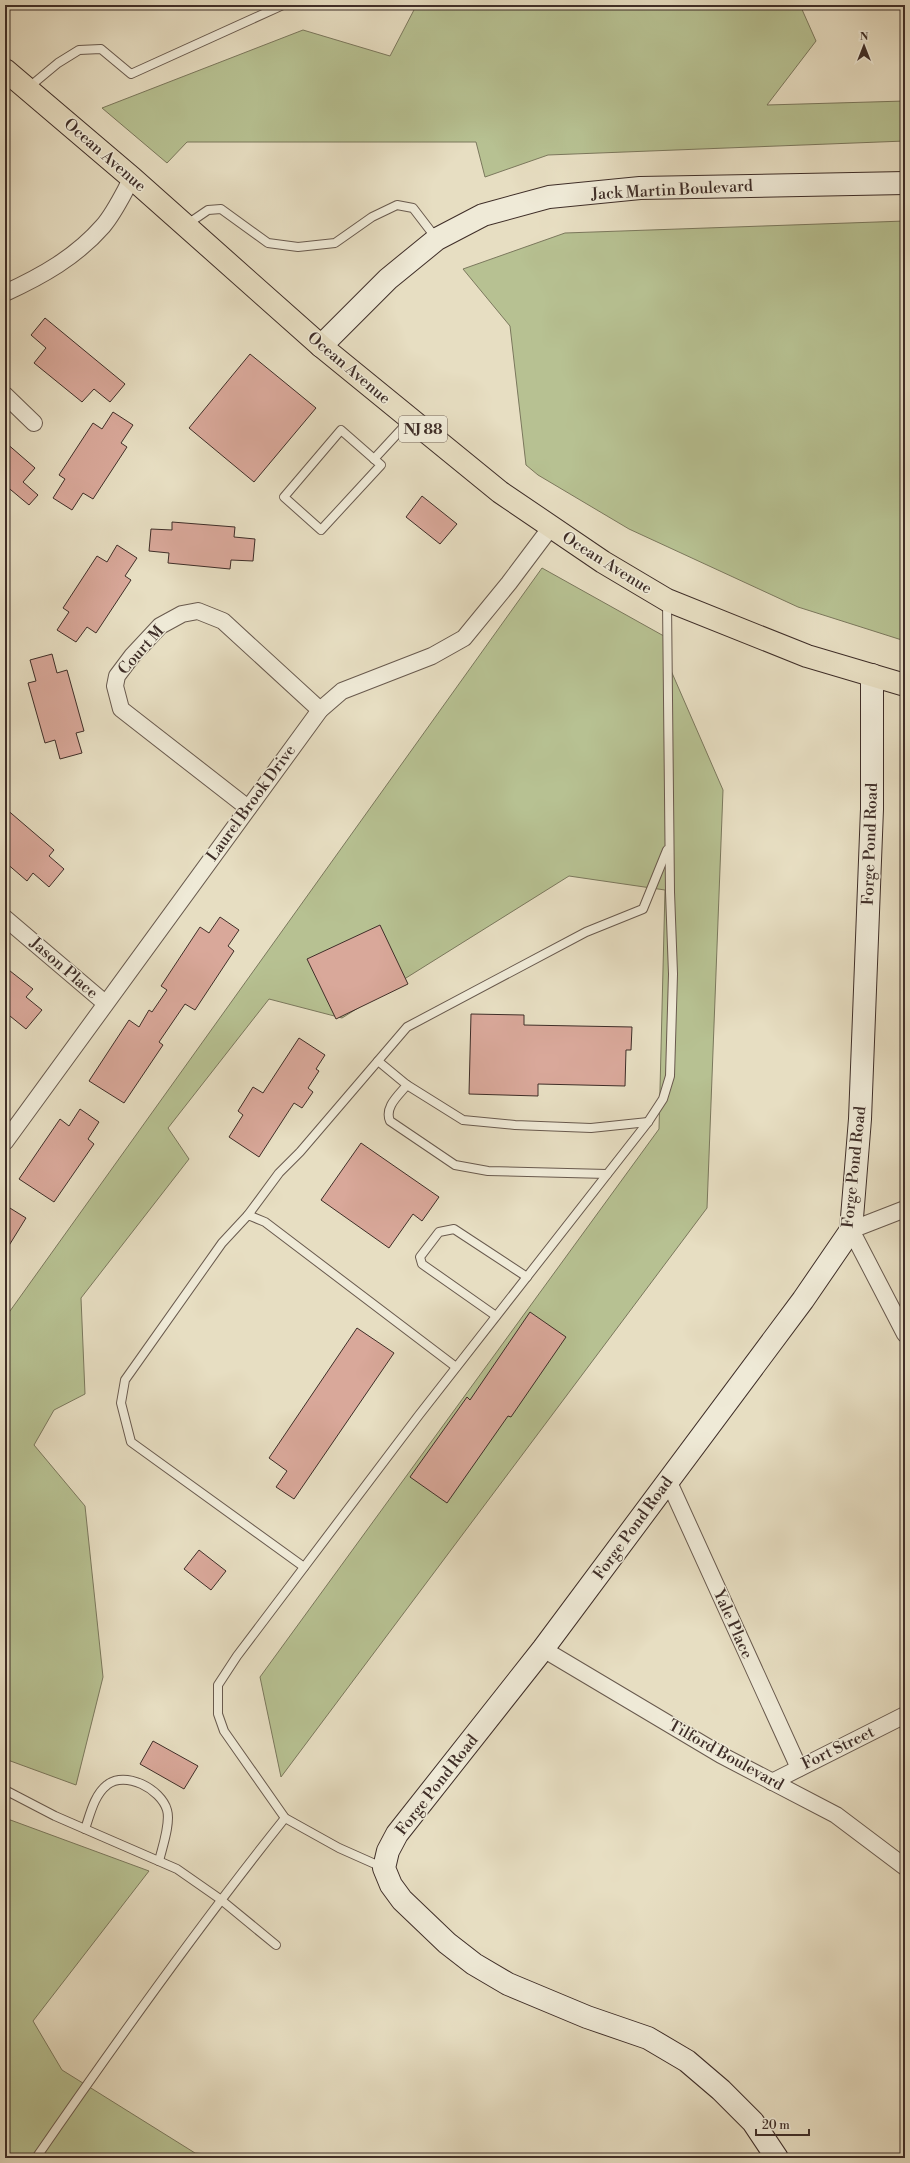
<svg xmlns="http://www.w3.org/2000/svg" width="910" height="2163" viewBox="0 0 910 2163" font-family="'Libre Bodoni',serif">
  <rect width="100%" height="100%" fill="#e7dec2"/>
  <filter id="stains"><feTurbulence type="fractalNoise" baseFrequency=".005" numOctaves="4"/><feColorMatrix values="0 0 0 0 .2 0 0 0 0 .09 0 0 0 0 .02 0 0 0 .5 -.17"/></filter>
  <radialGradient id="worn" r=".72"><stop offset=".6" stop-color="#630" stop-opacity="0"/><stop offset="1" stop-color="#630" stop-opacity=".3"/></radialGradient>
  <!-- green -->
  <g fill="#b7c192" stroke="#7b785d">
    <polygon points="415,5 800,5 816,41 767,105 905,101 905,141 548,155 485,177 476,142 187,142 167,163 102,108 303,30 390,56 415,8"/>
    <polygon points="905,221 905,641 798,607 629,529 538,475 526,465 510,326 463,269 565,233"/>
    <polygon points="542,568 671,640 669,666 723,790 707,1208 281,1777 260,1677 659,1129 665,890 569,876 342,1018 269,999 168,1128 189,1159 81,1298 85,1394 54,1410 34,1445 85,1506 103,1677 76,1785 5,1759 5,1318"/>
    <polygon points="5,1818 149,1871 33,2021 62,2070 195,2153 257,2158 5,2158"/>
  </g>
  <!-- building -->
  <g fill="#d9a89a" stroke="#3f2e28">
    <polygon points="45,318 125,384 110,402 94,389 82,402 34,363 46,348 31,335"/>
    <polygon points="250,354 316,408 254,482 189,428"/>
    <polygon points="113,412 133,425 121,443 127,447 93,499 83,493 72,510 53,498 65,479 59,475 93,423 102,429"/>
    <polygon points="5,442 35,468 23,482 38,495 29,505 5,485"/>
    <polygon points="422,496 457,524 440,544 406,517"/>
    <polygon points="172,522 235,527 234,537 255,539 253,561 231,560 230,569 168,563 169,553 149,551 151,529 172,530"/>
    <polygon points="117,545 137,558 125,576 131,580 96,633 87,627 76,642 57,630 69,612 63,608 97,556 107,562"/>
    <polygon points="52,654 57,673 67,670 84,731 76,733 82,753 60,759 55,740 45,743 28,683 36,681 30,660"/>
    <polygon points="5,808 54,850 49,856 64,869 49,887 33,873 27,881 5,862"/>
    <polygon points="220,917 239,930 228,946 234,951 195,1010 185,1004 159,1042 163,1045 124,1103 89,1081 129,1020 139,1027 149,1010 152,1012 167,990 161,986 200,927 209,933"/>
    <polygon points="380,925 408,984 336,1019 307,959"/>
    <polygon points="5,967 33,989 26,997 42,1010 26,1029 5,1012"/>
    <polygon points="471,1014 524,1015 524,1025 632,1027 631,1050 626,1050 625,1086 538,1084 538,1096 469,1094"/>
    <polygon points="299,1038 325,1055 316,1069 319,1071 308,1088 313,1092 302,1108 294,1103 259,1157 229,1137 243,1115 238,1111 253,1087 263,1093"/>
    <polygon points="80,1109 99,1122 88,1139 94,1144 54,1202 19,1179 60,1119 69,1126"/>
    <polygon points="361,1143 439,1197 422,1221 413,1214 389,1248 321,1200"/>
    <polygon points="5,1205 26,1218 5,1252"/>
    <polygon points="530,1312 566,1337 511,1417 508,1416 447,1503 410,1477 467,1397 470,1400"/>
    <polygon points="357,1328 394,1353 294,1499 276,1487 287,1471 269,1458"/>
    <polygon points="199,1550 226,1571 211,1590 184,1569"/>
    <polygon points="153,1741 198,1766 184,1789 140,1764"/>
  </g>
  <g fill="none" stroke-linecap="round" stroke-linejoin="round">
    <defs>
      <g id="lane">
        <polyline points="28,88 58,63 79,50 101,49 131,74 283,5"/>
        <polyline points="186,225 208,210 221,209 268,243 298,247 335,243 372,217 397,205 413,208 436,238"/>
        <polygon points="341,430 381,465 321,530 284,497"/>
        <polyline points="374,459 410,420"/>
        <polyline points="378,1061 407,1085 463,1120 515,1125 591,1128 648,1122"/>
        <path d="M 407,1085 C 399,1095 384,1107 390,1121 L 455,1165 L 488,1171 L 607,1174"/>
        <polyline points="248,1215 279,1173 300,1152 407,1027 586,932 643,909 667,850"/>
        <polyline points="496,1316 422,1264 420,1257 439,1232 454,1229 527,1277"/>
        <polyline points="304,1567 131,1442 121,1403 125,1380 222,1243 248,1215 265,1222 456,1367"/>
        <polyline points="5,1790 55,1816 177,1869 220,1899 276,1945"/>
        <path d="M 85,1829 C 90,1815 94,1795 107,1785 C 125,1770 161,1789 167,1810 C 171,1823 162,1848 159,1861"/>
        <polyline points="384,1868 339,1848 285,1818 224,1731 218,1714 218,1685 237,1656 419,1415 648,1122 663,1099 670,1076 673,974 670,892 667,602"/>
        <path d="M 36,2158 C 116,2042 197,1928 285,1818"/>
      </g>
      <g id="street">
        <path d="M 5,293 C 42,276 76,257 103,226 C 115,212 123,194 132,178"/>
        <polyline points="5,395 34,423"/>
        <polyline points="248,808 121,709 115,686 117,676 132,656 160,626 182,614 198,611 223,621 320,710"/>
        <polyline points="5,918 105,1003"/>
        <polyline points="5,1142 320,710 342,691 432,656 464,638 509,583 551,527"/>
        <polyline points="905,1209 851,1230 905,1334"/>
        <polyline points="668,1480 799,1768"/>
        <polyline points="543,1649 721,1755 836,1815 905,1867"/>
        <polyline points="772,1782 905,1715"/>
      </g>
      <g id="secondary">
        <polyline points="321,346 388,279 437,239 483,215 549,197 640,188 905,183"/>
        <polyline points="777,2158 753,2122 721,2090 687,2061 648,2038 587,2017 508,1984 474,1964 447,1943 402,1900 391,1885 384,1868 388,1851 397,1834 543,1649 803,1300 851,1230 860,1119 872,809 872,675"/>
      </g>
      <polyline id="primary" points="5,70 132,178 321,346 500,492 603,562 667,600 807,656 905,685"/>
    </defs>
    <!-- lane casing -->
    <use href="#lane" stroke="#695a4e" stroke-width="10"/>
    <!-- street casing -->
    <use href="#street" stroke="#695a4e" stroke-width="18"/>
    <!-- secondary casing -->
    <use href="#secondary" stroke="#3f2e28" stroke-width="24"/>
    <!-- primary casing -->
    <use href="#primary" stroke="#3f2e28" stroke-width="24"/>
    <!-- lane -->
    <use href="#lane" stroke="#efead7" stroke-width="8"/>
    <!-- street -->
    <use href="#street" stroke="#efead7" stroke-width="16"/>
    <!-- secondary -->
    <use href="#secondary" stroke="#efead7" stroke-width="22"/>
    <!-- primary -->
    <use href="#primary" stroke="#e7dec2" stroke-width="22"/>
  </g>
  <g text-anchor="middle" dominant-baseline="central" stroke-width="3" stroke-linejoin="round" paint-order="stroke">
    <!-- shield labels -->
    <rect fill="#efead7" stroke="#74665c" stroke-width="1" x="399" y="416" width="48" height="26" rx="3"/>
    <g font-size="15" font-weight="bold" fill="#3f2e28">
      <text x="423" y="429">NJ 88</text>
    </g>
    <!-- street labels -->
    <g font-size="16" fill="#3f2e28" stroke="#efead7">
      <text transform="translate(105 155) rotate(41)">Ocean Avenue</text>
      <text transform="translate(672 190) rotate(-3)">Jack Martin Boulevard</text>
      <text transform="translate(349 368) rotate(40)">Ocean Avenue</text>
      <text transform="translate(607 563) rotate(32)">Ocean Avenue</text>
      <text transform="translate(141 650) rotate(-48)">Court M</text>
      <text transform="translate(251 803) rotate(-54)">Laurel Brook Drive</text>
      <text transform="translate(870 844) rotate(-88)">Forge Pond Road</text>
      <text transform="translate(64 968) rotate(41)">Jason Place</text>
      <text transform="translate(854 1167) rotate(-84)">Forge Pond Road</text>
      <text transform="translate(633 1528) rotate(-54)">Forge Pond Road</text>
      <text transform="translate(733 1624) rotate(66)">Yale Place</text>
      <text transform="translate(838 1748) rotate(-26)">Fort Street</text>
      <text transform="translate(726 1755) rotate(29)">Tilford Boulevard</text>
      <text transform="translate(437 1785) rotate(-52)">Forge Pond Road</text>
    </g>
  </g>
  <!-- margin -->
  <rect width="910" height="2163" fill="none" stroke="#e7dec2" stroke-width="20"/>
  <rect x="6" y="6" width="898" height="2151" fill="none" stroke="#3f2e28" stroke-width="2"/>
  <rect x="10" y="10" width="890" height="2143" fill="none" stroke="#3f2e28"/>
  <!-- north arrow -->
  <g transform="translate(864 46)" stroke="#efead7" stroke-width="3" paint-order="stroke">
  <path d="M0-3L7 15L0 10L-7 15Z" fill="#3f2e28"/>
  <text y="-6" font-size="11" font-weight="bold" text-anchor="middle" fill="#3f2e28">N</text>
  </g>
  <!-- scale -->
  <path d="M756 2129v6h53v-6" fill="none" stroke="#3f2e28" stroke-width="2"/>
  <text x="762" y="2129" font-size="12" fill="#3f2e28" stroke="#efead7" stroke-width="3" paint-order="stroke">20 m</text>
  <rect width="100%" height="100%" filter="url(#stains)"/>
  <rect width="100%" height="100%" fill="url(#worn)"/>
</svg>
